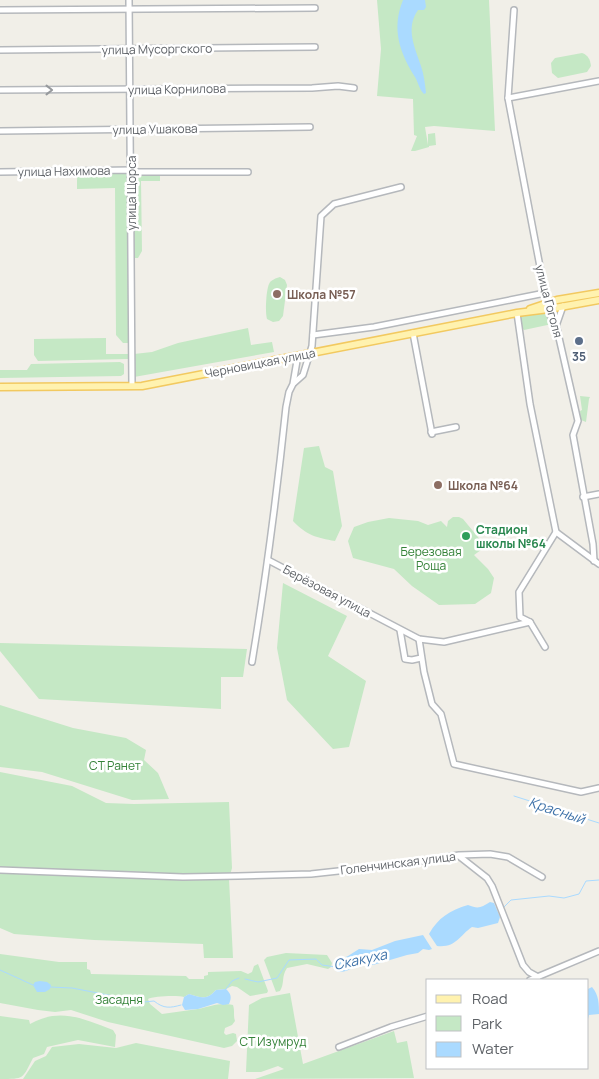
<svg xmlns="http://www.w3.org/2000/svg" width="599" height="1079" viewBox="0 0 599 1079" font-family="Manrope,sans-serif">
  <rect width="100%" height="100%" fill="#f1efe8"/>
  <!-- green -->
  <g fill="#c5e8c5">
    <polygon points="377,0 489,0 495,131 434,126 425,127 428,145 428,134 435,133 436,145 429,146 429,147 415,151 411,151 417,136 414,135 413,99 377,96 381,49"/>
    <path d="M 582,53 C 588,55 590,59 591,66 L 587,72 L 558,78 L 552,73 L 551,63 L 555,58 Z"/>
    <polygon points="77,171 160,172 160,181 141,181 142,251 138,258 132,258 132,343 123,343 116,335 115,188 77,189"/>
    <path d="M 280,277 L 285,280 L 287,285 L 283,316 L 279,321 L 273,322 L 267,319 C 265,312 266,291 269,284 C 271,280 276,278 280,277 Z"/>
    <polygon points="547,312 552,324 524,330 522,328 519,316"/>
    <polygon points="248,328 251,345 272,342 274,352 134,377 134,354 152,352 178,343"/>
    <polygon points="106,338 106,354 128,354 128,359 38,361 34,355 34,339"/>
    <polygon points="120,362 124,364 124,374 121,376 0,378 0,370 27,370 31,364"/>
    <polygon points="580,396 590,397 589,399 586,422 581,420 580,411 582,410"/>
    <path d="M 319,446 L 325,467 L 333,471 L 342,526 L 335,541 C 317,538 306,535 293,521 L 304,448 Z"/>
    <polygon points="453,517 459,517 463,519 482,542 481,550 474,555 488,569 494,578 491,593 475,604 439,605 412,586 394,569 353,558 348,541 354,527 368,522 389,518 418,521 428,525 441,521 447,527 448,521"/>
    <polygon points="283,583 347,616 328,656 366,681 349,747 333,749 287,700 277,648"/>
    <polygon points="0,643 247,649 243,677 221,677 221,709 39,699 0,651"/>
    <polygon points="0,705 73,728 126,738 146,750 144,760 158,773 169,799 132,800 42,772 0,767"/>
    <polygon points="0,772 72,786 106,803 134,804 229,802 232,868 229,879 233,958 204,958 203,944 94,940 14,934 0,928"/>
    <path d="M 286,953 L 327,955 L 332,963 L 331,967 L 328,969 L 307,964 L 287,968 C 281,977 285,983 280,991 L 276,992 L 264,960 L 267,957 Z"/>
    <path d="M 0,954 L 59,962 L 87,962 L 87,969 L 90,970 L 91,974 L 186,976 L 189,979 L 204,979 L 204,976 L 208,975 L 208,972 L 241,971 L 248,974 L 252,972 L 254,966 L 258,964 L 268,991 L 267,993 L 250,996 L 237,987 L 232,986 L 226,989 L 216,990 C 207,1000 201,998 189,994 L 184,997 C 178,995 153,996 148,999 L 150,1004 L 162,1014 C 174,1012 186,1011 198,1009 C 212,1006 219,1002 233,1005 C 235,1011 233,1015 235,1021 L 232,1025 L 225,1028 L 224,1033 L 226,1035 L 233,1033 L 236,1034 L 237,1041 L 232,1046 L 224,1048 L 108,1022 L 71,1010 L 55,1012 L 38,1010 L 0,1003 Z"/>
    <polygon points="290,993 303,1064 394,1031 397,1043 407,1041 414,1078 255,1079 284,1069 278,1066 261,1072 246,1072 249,1005 262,998"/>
    <path d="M 0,1016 L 29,1020 L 30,1024 C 60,1007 84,1019 113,1030 L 116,1035 L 115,1047 L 78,1040 L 47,1047 L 44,1054 L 33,1058 C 22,1079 25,1079 0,1079 Z"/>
    <polygon points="136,1043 230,1061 228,1079 23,1079 35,1061 46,1056 52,1047 79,1044 116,1048"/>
  </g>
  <!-- water -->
  <g fill="#aadaff">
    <path d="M 403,0 L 425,0 L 426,7 L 424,10 L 418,10 C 405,29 415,47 421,66 C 424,75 425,84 426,93 L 424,94 C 419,89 419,84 415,77 C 400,53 391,29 403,0 Z"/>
    <path d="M 490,902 L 494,903 L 500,917 L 498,923 L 478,928 L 472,927 C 459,936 456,948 437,946 L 429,934 C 438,918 450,910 468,905 C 478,909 481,908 490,902 Z"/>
    <path d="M 423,935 L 432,949 L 429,950 L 423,949 L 418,953 L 407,955 L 373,965 C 359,960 349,975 336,971 L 334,967 L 336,962 L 339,960 L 348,956 L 359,949 L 372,950 L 395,941 Z"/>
    <polygon points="40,981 47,982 51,985 50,989 45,992 37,992 33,985 35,982"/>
    <path d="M 592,987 C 599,995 599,1004 599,1014 L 589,1015 L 588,1019 L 588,989 Z"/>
    <path d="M 226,989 C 231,994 232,997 229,1004 L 223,1005 L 217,1003 L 198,1009 L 185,1010 L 182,1005 L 184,997 L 189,994 C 201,998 207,1000 216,990 Z"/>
  </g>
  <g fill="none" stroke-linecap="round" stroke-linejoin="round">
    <!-- stream -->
    <g stroke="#aadaff" stroke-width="1">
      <polyline points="514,796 599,823"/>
      <polyline points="504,907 511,900 549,896 564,898 579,894 586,881 599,880"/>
      <polyline points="0,970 33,985"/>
      <polyline points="245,979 258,982 277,978 289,960 316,959 322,965 336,967"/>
      <path d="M 50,987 L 72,988 L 144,1002 L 154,1001 C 164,1009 170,1008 181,1005"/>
      <polyline points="226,989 232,981 239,978"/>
    </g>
    <defs>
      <g id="minor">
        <polyline points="129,0 132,386"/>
        <polyline points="0,10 315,8"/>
        <polyline points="514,10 508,98 545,293 550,315 557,329 578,421 573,435 593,544 594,561"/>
        <polyline points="0,50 315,47"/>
        <polyline points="0,90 312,88 338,86 354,88"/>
        <polyline points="508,98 599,81"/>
        <polyline points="0,131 310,127"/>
        <polyline points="0,172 131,170 138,172 248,172"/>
        <polyline points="517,313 530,404 556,532 599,564"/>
        <polyline points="556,326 563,306"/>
        <polyline points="413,333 432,434"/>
        <polyline points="313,335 374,327 545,293"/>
        <polyline points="294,383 303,375 312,346 321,216 334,204 401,187"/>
        <polyline points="431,432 456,427"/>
        <polyline points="583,497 599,494"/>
        <polyline points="268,560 419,639 444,642 530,622 545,647"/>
        <polyline points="530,622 520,617 519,592 556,532"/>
        <polyline points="400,630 405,659 412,660 421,658"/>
        <polyline points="419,639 424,672 432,704 441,714 454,764 581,792 599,788"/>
        <path d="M 252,662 C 266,578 277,493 286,407 L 289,392 L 293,384 L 298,355"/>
        <polyline points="459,856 487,878 492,886 523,965 529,972 538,977"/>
        <polyline points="0,870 183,877 238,876 311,874 402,864 459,855 490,854 508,857 542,877"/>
        <polyline points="530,980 599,951"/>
        <polyline points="339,1047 391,1027 428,1016"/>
      </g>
      <g id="major">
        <polyline points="530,309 557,300 599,293"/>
        <polyline points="0,387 142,386 517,313 549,309 599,300"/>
      </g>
    </defs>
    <!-- minor casing -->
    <use href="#minor" stroke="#b5b8bc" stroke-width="8"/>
    <!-- major casing -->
    <use href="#major" stroke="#f2c960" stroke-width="9"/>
    <!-- minor -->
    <use href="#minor" stroke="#fff" stroke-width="5"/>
    <!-- major -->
    <use href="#major" stroke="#fff2af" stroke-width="6"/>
  </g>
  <!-- one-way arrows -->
  <defs><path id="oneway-chevron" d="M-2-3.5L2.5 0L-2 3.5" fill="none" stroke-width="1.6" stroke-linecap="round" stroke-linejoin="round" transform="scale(1.25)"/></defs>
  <use stroke="#979a9d" href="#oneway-chevron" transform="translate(49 90)"/>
  <!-- markers -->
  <g fill="#8d6e63" stroke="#fff" stroke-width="2">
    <circle cx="277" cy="294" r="5"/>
    <circle cx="438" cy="485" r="5"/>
  </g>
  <circle fill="#5c6f8a" stroke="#fff" stroke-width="2" cx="579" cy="341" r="5"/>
  <circle fill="#2e9e5b" stroke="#fff" stroke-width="2" cx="466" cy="536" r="5"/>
  <g text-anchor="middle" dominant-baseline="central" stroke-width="5" stroke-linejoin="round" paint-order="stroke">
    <!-- street labels -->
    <g font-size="12" fill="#5f6368" stroke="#fff">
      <text transform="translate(157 49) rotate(-1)">улица Мусоргского</text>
      <text transform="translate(177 89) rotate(-1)">улица Корнилова</text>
      <text transform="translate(155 129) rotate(-1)">улица Ушакова</text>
      <text transform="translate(64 171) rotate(-1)">улица Нахимова</text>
      <text transform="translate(131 193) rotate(-90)">улица Щорса</text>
      <text transform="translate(549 301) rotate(75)">улица Гоголя</text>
      <text transform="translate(260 363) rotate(-11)">Черновицкая улица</text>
      <text transform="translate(327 591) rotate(28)">Берёзовая улица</text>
      <text transform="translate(398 863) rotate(-7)">Голенчинская улица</text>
    </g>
    <!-- education labels -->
    <g font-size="12" font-weight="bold" fill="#785e54" stroke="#fff" text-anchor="start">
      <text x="287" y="294">Школа №57</text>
      <text x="448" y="485">Школа №64</text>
    </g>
    <!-- service labels -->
    <g font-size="12" font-weight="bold" fill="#4e5e75" stroke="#fff">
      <text x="579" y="356">35</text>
    </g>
    <!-- leisure labels -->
    <g font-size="12" font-weight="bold" fill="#27864d" stroke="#fff" text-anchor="start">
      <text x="476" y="529">Стадион<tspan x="476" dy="14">школы №64</tspan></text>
    </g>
    <!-- park labels -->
    <g font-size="12" fill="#348238" stroke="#fff">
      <text x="431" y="551">Березовая<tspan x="431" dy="14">Роща</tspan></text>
      <text x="115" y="765">СТ Ранет</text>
      <text x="119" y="999">Засадня</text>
      <text x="273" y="1041">СТ Изумруд</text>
    </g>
    <!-- water labels -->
    <g font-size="14" font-style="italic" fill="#4174aa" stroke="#fff">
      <text transform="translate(557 810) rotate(18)">Красный</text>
      <text transform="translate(360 959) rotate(-12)">Скакуха</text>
    </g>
  </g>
  <!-- legend -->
  <rect x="426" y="979" width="162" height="90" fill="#ffffff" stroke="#bfc1c3"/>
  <rect x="436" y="995" width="25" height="8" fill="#fff2af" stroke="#bfc1c3"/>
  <text x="472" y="1004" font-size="15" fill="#5f6368">Road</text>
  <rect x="436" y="1016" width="25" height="15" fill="#c5e8c5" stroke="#bfc1c3"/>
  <text x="472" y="1029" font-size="15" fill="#5f6368">Park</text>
  <rect x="436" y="1042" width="25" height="15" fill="#aadaff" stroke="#bfc1c3"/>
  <text x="472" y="1054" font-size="15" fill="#5f6368">Water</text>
</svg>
